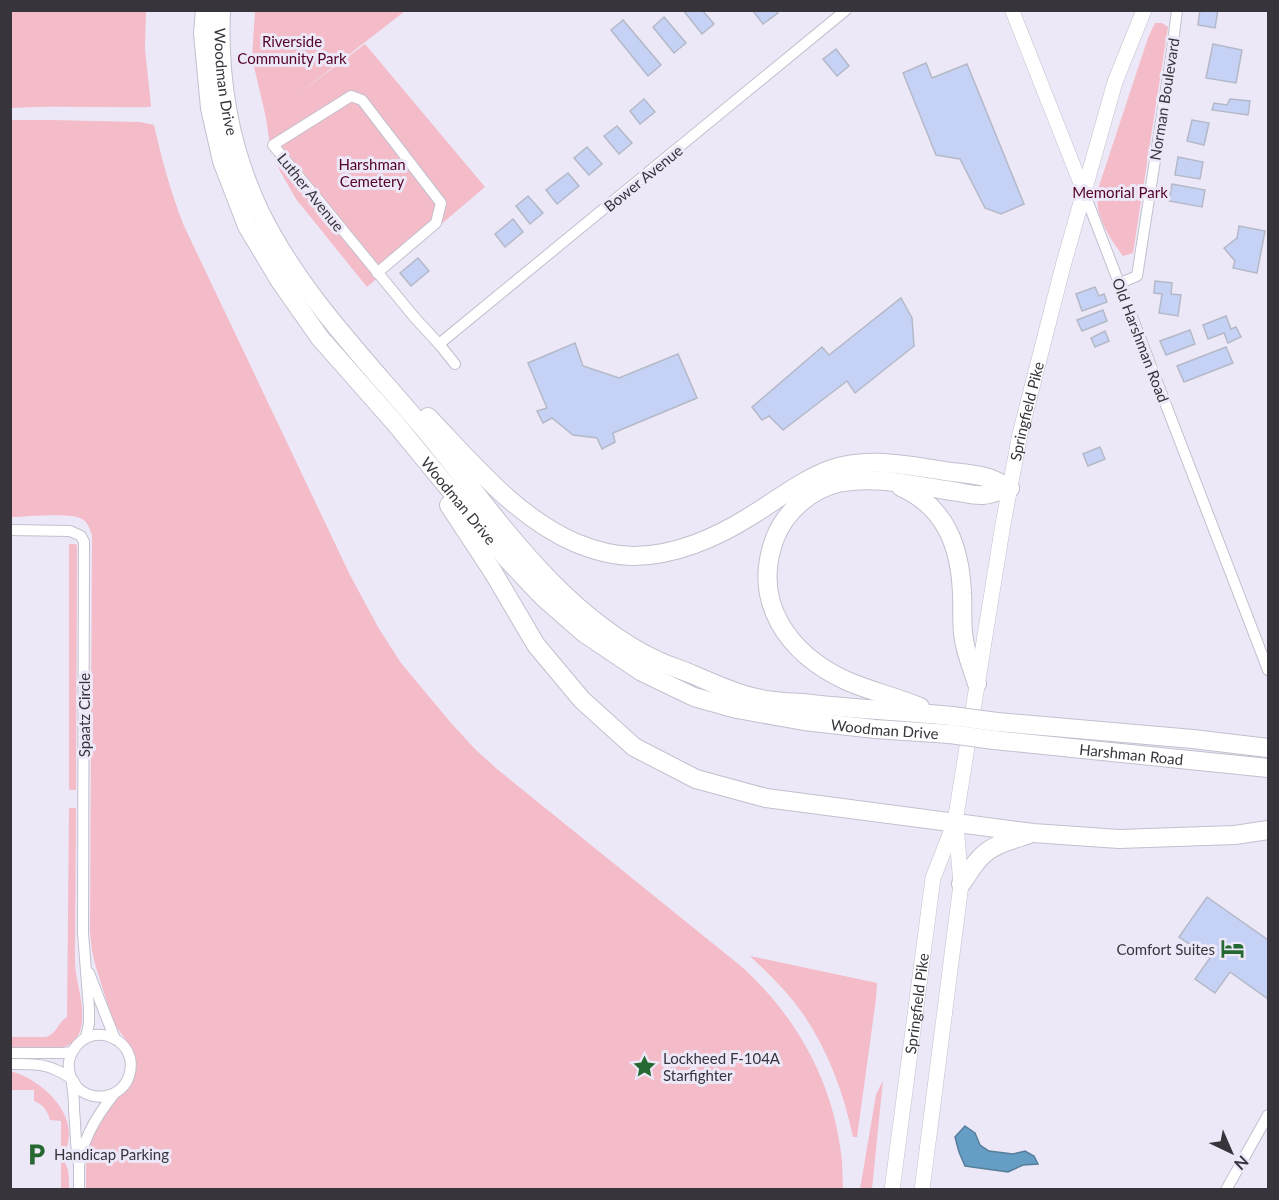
<svg xmlns="http://www.w3.org/2000/svg" width="1279" height="1200" viewBox="0 0 1279 1200" font-family="Lato,sans-serif">
  <rect width="100%" height="100%" fill="#ede8f7"/>
  <!-- green -->
  <g fill="#f4bbc8">
    <path d="M 11,10 L 146,11 L 145,49 L 151,106 L 150,107 C 103,108 57,105 11,108 Z"/>
    <polygon points="255,11 405,11 297,95 365,44 485,187 367,287 296,199 280,171 270,145 266,118 252,58"/>
    <path d="M 1155,23 L 1162,23 L 1168,27 L 1133,253 L 1123,256 C 1113,243 1102,226 1098,209 C 1097,202 1098,195 1098,189 L 1148,38 Z"/>
    <path d="M 10,120 L 52,120 L 140,122 L 154,125 C 162,160 171,193 184,226 L 350,575 L 378,627 L 401,663 L 451,723 L 476,750 L 497,769 L 742,967 C 796,1016 832,1080 841,1153 C 843,1165 842,1177 843,1189 L 86,1189 C 86,1165 85,1153 95,1130 C 99,1121 106,1110 112,1103 C 116,1098 122,1095 126,1090 C 135,1081 138,1068 135,1056 C 133,1047 118,1031 113,1021 L 95,964 L 92,951 L 90,932 L 92,535 C 90,530 88,522 82,519 C 71,512 25,517 11,517 Z"/>
    <polygon points="69,544 76,544 77,546 76,790 70,790 69,789"/>
    <path d="M 70,808 L 76,808 L 75,955 C 75,961 75,967 76,974 C 80,996 94,1041 60,1048 L 11,1048 L 11,1037 L 46,1037 C 57,1034 58,1022 67,1017 L 69,809 Z"/>
    <path d="M 750,956 L 877,983 L 876,999 L 857,1137 L 853,1137 C 844,1094 828,1050 803,1014 C 788,992 769,974 750,956 Z"/>
    <path d="M 10,1071 C 37,1078 68,1104 69,1133 C 69,1141 66,1149 65,1157 C 64,1162 67,1166 68,1170 C 69,1177 69,1183 69,1189 L 49,1189 L 61,1189 L 61,1121 L 50,1120 C 47,1109 43,1105 34,1101 L 34,1090 L 11,1090 Z"/>
    <polygon points="883,1080 872,1189 860,1189 876,1095"/>
  </g>
  <!-- water -->
  <polygon fill="#659dc4" stroke="#577e9b" stroke-width="1.5" points="965,1126 975,1133 980,1145 989,1151 1013,1154 1025,1151 1034,1156 1038,1164 1023,1165 1008,1172 965,1166 959,1152 955,1137"/>
  <!-- building -->
  <g fill="#c6d2f5" stroke="#b4b9c8" stroke-width="1.5">
    <polygon points="683,10 702,10 714,24 702,34"/>
    <polygon points="754,10 776,10 778,13 763,24 753,11"/>
    <polygon points="1200,10 1218,10 1215,28 1198,25"/>
    <polygon points="664,17 686,43 674,53 653,27"/>
    <polygon points="623,20 661,65 648,76 611,30"/>
    <polygon points="1213,44 1242,50 1236,83 1206,78"/>
    <polygon points="836,49 849,66 837,76 823,59"/>
    <polygon points="926,63 932,78 967,64 1024,204 1001,214 985,208 960,159 936,155 903,73"/>
    <polygon points="644,99 655,112 640,124 630,111"/>
    <polygon points="1230,99 1250,101 1248,115 1212,110 1214,103 1227,105"/>
    <polygon points="1192,120 1209,123 1204,145 1187,141"/>
    <polygon points="617,126 632,143 619,154 604,136"/>
    <polygon points="587,147 602,164 589,175 574,158"/>
    <polygon points="1178,157 1203,162 1200,179 1175,175"/>
    <polygon points="568,173 579,186 557,204 546,190"/>
    <polygon points="1172,184 1205,190 1202,207 1169,201"/>
    <polygon points="528,196 543,213 530,224 516,206"/>
    <polygon points="513,219 523,232 505,247 495,234"/>
    <polygon points="1239,226 1265,231 1257,273 1233,268 1235,261 1224,248 1237,238"/>
    <polygon points="418,258 429,271 411,286 400,273"/>
    <polygon points="1155,281 1172,283 1171,294 1181,295 1178,316 1159,313 1162,294 1154,293"/>
    <polygon points="1095,287 1099,296 1104,294 1107,302 1082,311 1076,294"/>
    <polygon points="901,298 912,318 914,346 855,393 847,381 783,430 769,416 762,420 752,407 822,347 829,355"/>
    <polygon points="1103,310 1107,321 1082,331 1077,320"/>
    <polygon points="1226,316 1231,329 1236,327 1241,337 1228,343 1224,333 1208,339 1203,325"/>
    <polygon points="1190,330 1195,344 1166,355 1160,341"/>
    <polygon points="1105,331 1109,341 1095,347 1091,338"/>
    <polygon points="575,343 583,366 619,378 678,354 697,398 613,433 615,442 602,449 597,438 573,435 552,418 543,423 537,411 547,408 528,363"/>
    <polygon points="1226,347 1233,363 1184,382 1177,366"/>
    <polygon points="1100,447 1105,459 1088,466 1083,454"/>
    <polygon points="1207,897 1268,940 1268,999 1230,972 1215,993 1195,979 1210,958 1179,937"/>
  </g>
  <g fill="none" stroke-linecap="round" stroke-linejoin="round">
    <defs>
      <g id="minor">
        <polyline points="1084,192 1268,670"/>
        <polyline points="377,273 436,223 441,203 362,100 351,96 273,145 415,318 439,344 455,364"/>
        <polyline points="1120,283 1137,276 1172,51 1177,10"/>
        <polyline points="439,344 846,10"/>
        <polyline points="10,530 70,531 81,536 84,542 83,933 89,1009 89,1023 86,1038"/>
        <polyline points="89,973 115,1039"/>
        <polyline points="10,1053 63,1053 72,1052"/>
        <path d="M 10,1064 C 26,1064 42,1063 56,1070 C 61,1072 68,1076 72,1079 C 74,1081 75,1085 77,1087 C 84,1095 96,1098 106,1096 C 117,1094 126,1086 129,1076 C 141,1040 91,1018 73,1051 C 70,1056 68,1063 69,1069 C 69,1073 70,1074 71,1078 C 73,1088 74,1100 74,1110 C 76,1129 75,1147 79,1165"/>
        <path d="M 79,1190 C 79,1182 79,1174 79,1166 C 82,1140 98,1114 114,1094"/>
        <polyline points="1226,1190 1268,1115"/>
      </g>
      <polyline id="tertiary" points="1012,10 1084,192"/>
      <g id="secondary">
        <path id="s1" d="M 892,1190 L 933,878 L 955,822 L 1003,524 L 1020,434 L 1063,266 L 1115,82 L 1144,10"/>
        <polyline points="922,1190 961,884 956,825"/>
      </g>
      <g id="primary">
        <path id="s2" d="M 205,10 L 203,33 L 210,108 L 222,161 L 247,226 L 280,281 L 320,338 L 395,423 L 507,559 L 544,598 L 584,633 L 642,672 L 694,697 L 737,709 L 804,721 L 875,729 L 950,734"/>
        <path id="s3" d="M 221,10 C 218,79 230,149 260,212 C 301,295 366,360 425,430 C 494,513 557,613 658,661 C 670,666 682,670 694,675 C 715,684 736,694 757,698 C 772,702 787,702 802,703 C 852,709 902,711 952,716"/>
        <path d="M 428,417 C 471,462 517,518 576,543 C 593,550 615,556 634,556 C 673,556 716,538 749,517 C 776,501 801,480 832,469 C 867,457 903,465 939,470 C 954,473 970,473 985,477 C 993,479 1002,484 1010,488"/>
        <path d="M 901,487 C 946,507 960,547 962,593 C 963,608 961,625 964,640 C 966,654 973,670 977,684"/>
        <polyline points="449,505 493,572 536,645 582,700 634,747 696,779 766,798 1033,833 1119,839 1235,835 1268,830"/>
        <path d="M 920,707 C 896,697 870,691 847,681 C 788,654 751,602 775,538 C 785,512 811,489 838,483 C 875,475 915,486 952,491 C 961,492 974,496 983,495 C 992,494 1001,490 1010,488"/>
        <polyline points="997,722 1193,739 1268,748"/>
        <path id="s4" d="M 994,740 L 1268,768"/>
        <path d="M 961,884 C 968,875 974,863 982,856 C 994,844 1011,840 1027,835"/>
      </g>
    </defs>
    <!-- minor casing -->
    <use href="#minor" stroke="#c4bfce" stroke-width="12"/>
    <!-- tertiary casing -->
    <use href="#tertiary" stroke="#c4bfce" stroke-width="15"/>
    <!-- secondary casing -->
    <use href="#secondary" stroke="#c4bfce" stroke-width="16"/>
    <!-- primary casing -->
    <use href="#primary" stroke="#c4bfce" stroke-width="20"/>
    <!-- minor -->
    <use href="#minor" stroke="#fff" stroke-width="10"/>
    <!-- tertiary -->
    <use href="#tertiary" stroke="#fff" stroke-width="14"/>
    <!-- secondary -->
    <use href="#secondary" stroke="#fff" stroke-width="15"/>
    <!-- primary -->
    <use href="#primary" stroke="#fff" stroke-width="18"/>
    <defs>
      <g id="primary-bridge">
        <polyline points="952,716 997,722"/>
        <polyline points="950,734 994,740"/>
      </g>
    </defs>
    <!-- primary-bridge casing -->
    <use href="#primary-bridge" stroke="#c4bfce" stroke-width="20" stroke-linecap="butt"/>
    <!-- primary-bridge -->
    <use href="#primary-bridge" stroke="#fff" stroke-width="18"/>
  </g>
  <!-- icons -->
  <defs>
    <symbol id="hotel-bare" viewBox="-9 -9 18 18"><path d="M-6-4.5h1.5V1H6V5H4.5V3h-9V5H-6ZM-4 0a1.8 1.8 0 1 1 3.6 0ZM.5 0V-2.5h3Q6-2.5 6 0Z" fill="#266832" stroke="#ede8f7" stroke-width="2.5" paint-order="stroke"/></symbol>
    <symbol id="sight-bare" viewBox="-9 -9 18 18"><path d="M0-6L1.8-2.2L6-1.7L2.9 1.2L3.7 5.4L0 3.3L-3.7 5.4L-2.9 1.2L-6-1.7L-1.8-2.2Z" fill="#266832" stroke="#ede8f7" stroke-width="2.5" paint-order="stroke"/></symbol>
    <symbol id="parking-bare" viewBox="-9 -9 18 18"><path d="M-3.5-5.5H1a3.5 3.5 0 0 1 0 7H-1V5.5H-3.5ZM-1-3.4V-.6H.8a1.4 1.4 0 0 0 0-2.8Z" fill="#266832" stroke="#ede8f7" stroke-width="2.5" paint-order="stroke"/></symbol>
  </defs>
  <g fill-rule="evenodd">
    <use href="#hotel-bare" x="1216" y="932" width="33" height="33"/>
    <use href="#sight-bare" x="628" y="1050" width="33" height="33"/>
    <use href="#parking-bare" x="20" y="1138" width="33" height="33"/>
  </g>
  <g text-anchor="middle" dominant-baseline="central" stroke-width="6" stroke-linejoin="round" paint-order="stroke">
    <!-- park labels -->
    <g font-size="15" fill="#540325" stroke="#ede8f7">
      <text x="292" y="41">Riverside<tspan x="292" dy="17">Community Park</tspan></text>
      <text x="372" y="164">Harshman<tspan x="372" dy="17">Cemetery</tspan></text>
      <text x="1120" y="192">Memorial Park</text>
    </g>
    <!-- street labels -->
    <g font-size="15" fill="#37353b" stroke="#ede8f7">
      <text stroke="none"><textPath href="#s3" startOffset="72">Woodman Drive</textPath></text>
      <text transform="translate(1164 99) rotate(-81)">Norman Boulevard</text>
      <text transform="translate(643 178) rotate(-39)">Bower Avenue</text>
      <text transform="translate(311 192) rotate(51)">Luther Avenue</text>
      <text transform="translate(1141 340) rotate(69)">Old Harshman Road</text>
      <text stroke="none"><textPath href="#s1" startOffset="792">Springfield Pike</textPath></text>
      <text stroke="none"><textPath href="#s2" startOffset="570">Woodman Drive</textPath></text>
      <text transform="translate(84 715) rotate(-90)">Spaatz Circle</text>
      <text stroke="none"><textPath href="#s2" startOffset="1074">Woodman Drive</textPath></text>
      <text stroke="none"><textPath href="#s4" startOffset="138">Harshman Road</textPath></text>
      <text stroke="none"><textPath href="#s1" startOffset="188">Springfield Pike</textPath></text>
    </g>
    <!-- poi labels -->
    <g font-size="15" fill="#37353b" stroke="#ede8f7" text-anchor="start">
      <text x="1215" y="949" text-anchor="end">Comfort Suites</text>
      <text x="663" y="1058">Lockheed F-104A<tspan x="663" dy="17">Starfighter</tspan></text>
      <text x="54" y="1154">Handicap Parking</text>
    </g>
  </g>
  <!-- border -->
  <rect width="1279" height="1200" fill="none" stroke="#37353b" stroke-width="24"/>
  <!-- north arrow -->
  <g transform="translate(1231 1152) rotate(136)" stroke="#ede8f7" stroke-width="4.5" paint-order="stroke">
  <path d="M0-4.5L10 22L0 15L-10 22Z" fill="#37353b"/>
  <text y="-9" font-size="16" font-weight="bold" text-anchor="middle" fill="#37353b">N</text>
  </g>
</svg>
